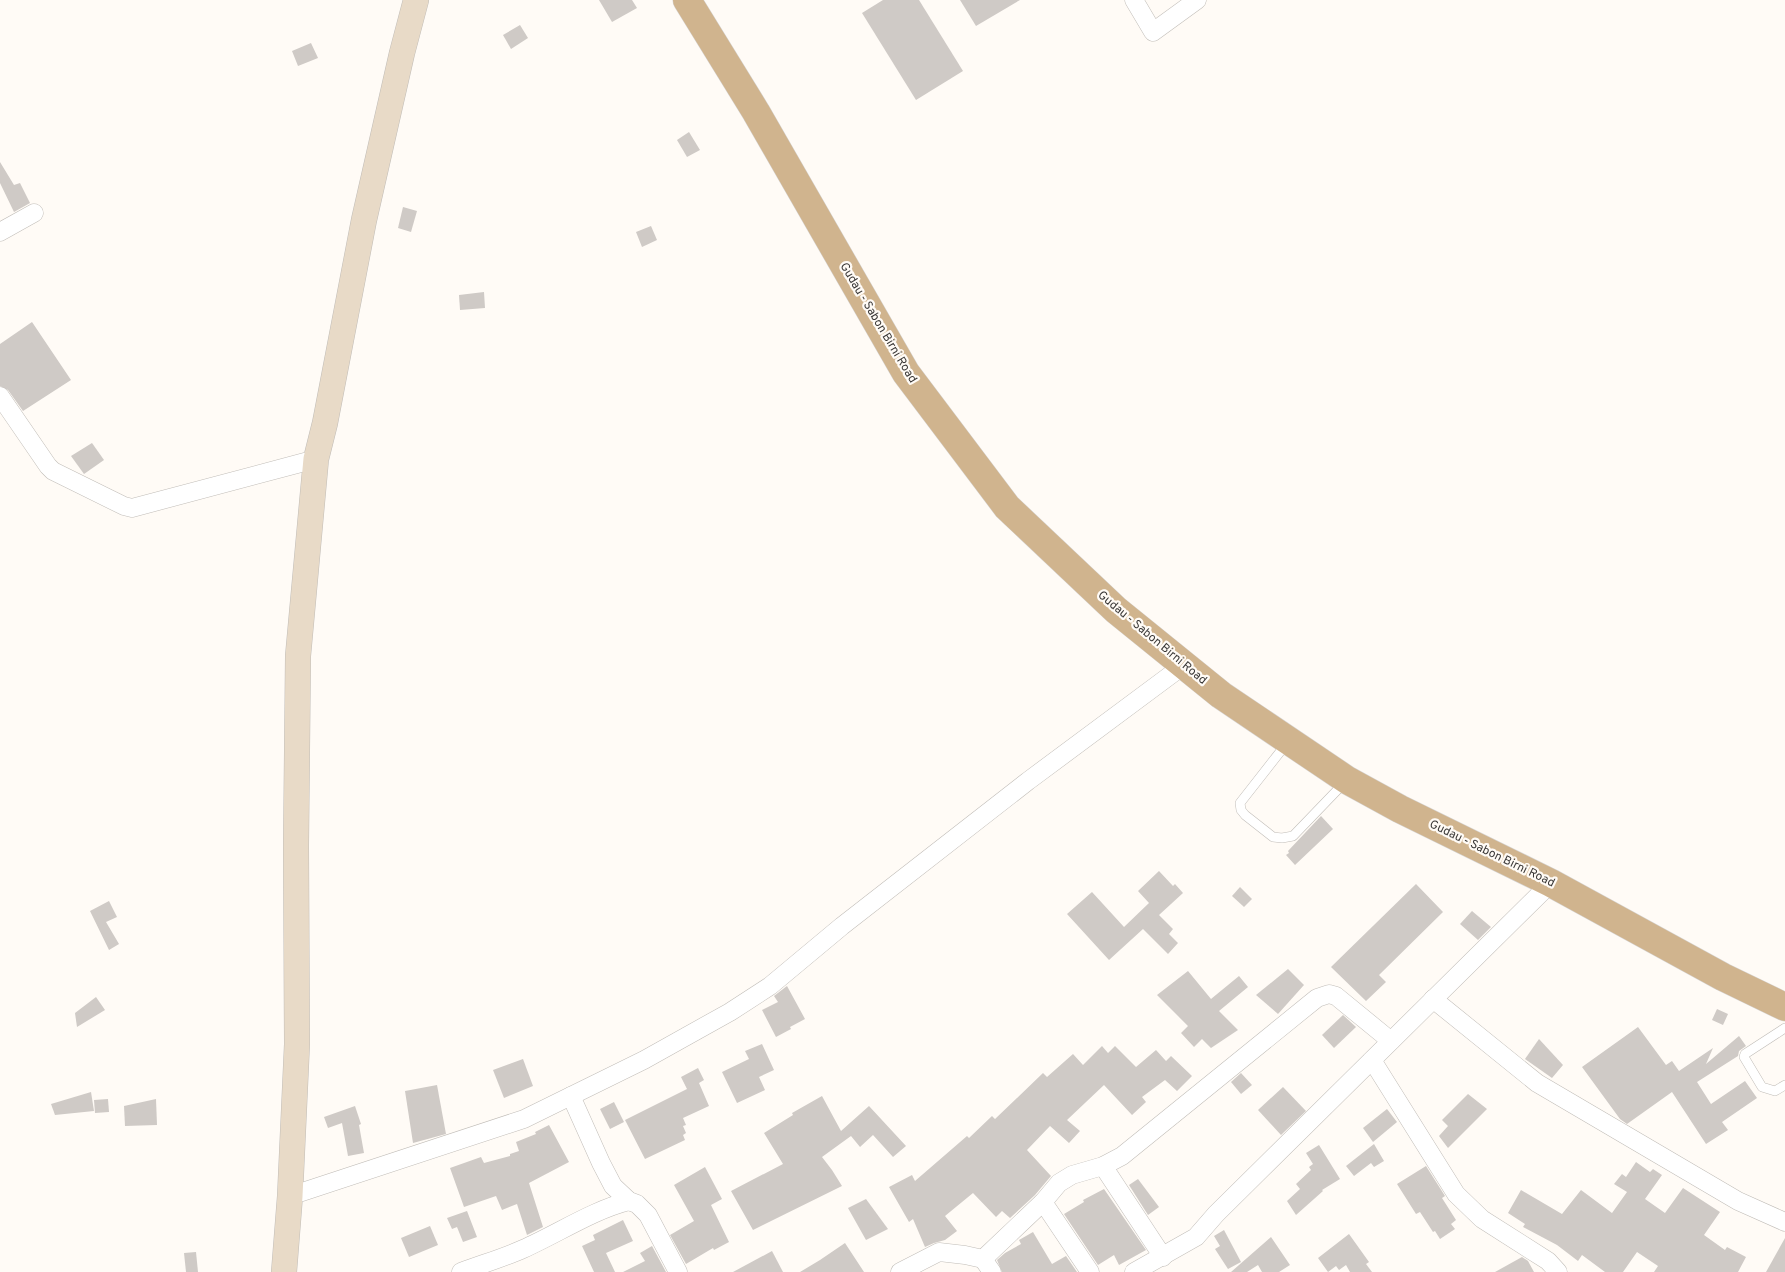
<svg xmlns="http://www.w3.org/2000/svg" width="1785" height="1272" viewBox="0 0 1785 1272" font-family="Overpass,sans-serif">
  <rect width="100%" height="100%" fill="#fffbf6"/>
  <!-- building -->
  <g fill="#cfcac6">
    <polygon points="599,0 632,0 637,8 612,22"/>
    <polygon points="883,0 919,0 963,71 916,100 862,13"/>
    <polygon points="960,0 1020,0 976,26"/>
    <polygon points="520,25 528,38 511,49 503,35"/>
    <polygon points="311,43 318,58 298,66 292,51"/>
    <polygon points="689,132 700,150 687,157 677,140"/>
    <polygon points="0,162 14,185 20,183 30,203 14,212 0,183"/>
    <polygon points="403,207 417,211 411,232 398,228"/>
    <polygon points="651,226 657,240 642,247 636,232"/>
    <polygon points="484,292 485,308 460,310 459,295"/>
    <polygon points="32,322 71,380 23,411 8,390 0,386 0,344"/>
    <polygon points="92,443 104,460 84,474 71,456"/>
    <polygon points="1321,816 1333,829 1295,865 1286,855 1289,853 1288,851"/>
    <polygon points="1159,871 1173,886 1175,884 1183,893 1159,915 1173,929 1169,934 1178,943 1168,954 1143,929 1109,960 1067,914 1092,892 1124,927 1149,903 1138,891"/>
    <polygon points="1416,884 1443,912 1379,975 1386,982 1366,1001 1331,967"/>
    <polygon points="1240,887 1252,899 1244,907 1232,896"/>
    <polygon points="109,901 117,917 106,922 119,944 109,950 90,911"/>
    <polygon points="1472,911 1491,927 1478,940 1460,924"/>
    <polygon points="1288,969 1304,985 1278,1014 1256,995"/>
    <polygon points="1188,971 1211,999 1239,976 1248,987 1219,1011 1238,1030 1211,1048 1202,1039 1194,1047 1181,1033 1188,1026 1157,995"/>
    <polygon points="787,986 805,1019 790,1027 791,1029 776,1037 762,1010 778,1002 774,996"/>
    <polygon points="96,997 105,1010 77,1027 75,1013"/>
    <polygon points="1717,1009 1728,1014 1723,1025 1712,1020"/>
    <polygon points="1343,1015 1356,1027 1334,1048 1322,1035"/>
    <polygon points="1638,1027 1666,1065 1672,1061 1679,1071 1713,1048 1706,1064 1739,1036 1746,1046 1739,1051 1738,1056 1697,1082 1711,1104 1745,1081 1757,1098 1722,1122 1728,1130 1706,1144 1672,1092 1627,1124 1620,1119 1582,1067"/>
    <polygon points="1539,1039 1563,1065 1552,1078 1525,1059"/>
    <polygon points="762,1044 774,1070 759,1077 765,1090 737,1103 722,1072 749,1059 745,1051"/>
    <polygon points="1102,1046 1108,1053 1115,1046 1136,1067 1156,1050 1166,1061 1171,1056 1192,1076 1177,1091 1165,1080 1142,1097 1146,1102 1132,1115 1104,1085 1067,1120 1080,1131 1069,1143 1050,1126 1027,1150 1051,1176 1035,1195 1010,1218 1002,1211 996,1217 973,1193 945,1216 957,1231 945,1240 934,1243 925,1247 913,1219 909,1222 889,1187 912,1175 915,1181 967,1136 969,1138 992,1116 995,1119 1043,1073 1047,1077 1073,1054 1083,1065"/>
    <polygon points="523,1059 533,1086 504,1098 493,1070"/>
    <polygon points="698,1068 704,1080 699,1083 709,1106 683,1118 686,1125 683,1126 686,1133 683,1135 685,1140 645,1159 625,1120 687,1089 681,1077"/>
    <polygon points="1241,1073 1252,1085 1241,1094 1231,1082"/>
    <polygon points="437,1085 446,1134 413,1143 405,1091"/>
    <polygon points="1283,1087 1306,1111 1281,1135 1258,1110"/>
    <polygon points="91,1092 94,1111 55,1115 51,1104"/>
    <polygon points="1468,1094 1487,1109 1448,1148 1439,1136 1448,1126 1442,1120"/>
    <polygon points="822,1096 841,1131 869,1106 906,1146 893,1157 873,1135 860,1147 851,1136 822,1157 832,1170 842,1186 753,1230 731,1191 783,1164 764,1133 793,1115 792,1113"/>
    <polygon points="108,1099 109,1112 95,1113 94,1100"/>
    <polygon points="156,1099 157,1125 125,1126 124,1106"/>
    <polygon points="614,1102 624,1122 610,1129 600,1109"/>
    <polygon points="355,1106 361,1124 359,1125 364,1153 348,1156 342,1123 328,1128 324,1117"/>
    <polygon points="1387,1109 1397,1122 1373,1142 1363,1128"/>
    <polygon points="549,1125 569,1162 529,1183 543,1227 527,1235 517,1204 502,1210 496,1196 464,1207 450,1168 481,1157 484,1163 510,1156 510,1154 519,1151 516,1142 536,1134 535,1132"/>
    <polygon points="1374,1144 1384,1161 1374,1167 1371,1163 1354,1176 1346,1166"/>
    <polygon points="1319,1145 1340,1179 1322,1190 1323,1191 1296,1215 1287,1201 1300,1189 1296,1184 1311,1170 1309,1167 1313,1164 1306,1153"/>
    <polygon points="1636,1162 1650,1172 1653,1169 1662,1175 1645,1199 1665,1213 1683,1188 1720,1212 1704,1235 1725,1250 1727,1247 1746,1257 1738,1272 1654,1272 1658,1266 1637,1252 1623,1272 1605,1272 1582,1255 1578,1261 1557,1245 1523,1227 1525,1224 1508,1213 1521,1190 1562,1214 1581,1190 1612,1213 1627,1192 1614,1184 1622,1174 1626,1177"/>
    <polygon points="1426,1166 1445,1196 1442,1198 1456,1220 1451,1224 1455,1229 1440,1239 1435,1231 1433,1232 1420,1212 1416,1214 1397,1184"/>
    <polygon points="705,1167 722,1199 711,1205 729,1242 714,1250 713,1248 686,1264 670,1235 694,1221 674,1185"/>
    <polygon points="1138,1179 1159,1207 1148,1215 1129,1185"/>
    <polygon points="1104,1189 1146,1250 1119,1265 1114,1255 1098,1265 1064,1214 1084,1202 1083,1200"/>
    <polygon points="866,1199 888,1229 866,1240 848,1208"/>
    <polygon points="467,1211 477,1237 463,1242 457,1227 452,1229 447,1218"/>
    <polygon points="623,1220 633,1241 606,1253 615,1272 594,1272 582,1246 595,1240 593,1235"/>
    <polygon points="430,1226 438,1245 409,1257 401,1238"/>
    <polygon points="1224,1230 1241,1262 1228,1269 1215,1249 1220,1246 1214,1236"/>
    <polygon points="1033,1232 1052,1264 1066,1256 1077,1272 1002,1272 997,1260 1005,1253 1021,1244 1019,1240"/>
    <polygon points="1349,1234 1369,1262 1366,1264 1372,1272 1350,1272 1346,1265 1339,1270 1336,1266 1328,1272 1318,1258"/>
    <polygon points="1271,1237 1290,1265 1279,1272 1262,1272 1258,1265 1247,1272 1231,1272"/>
    <polygon points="1785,1238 1785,1272 1766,1272"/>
    <polygon points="845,1243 864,1272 800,1272 820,1260"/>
    <polygon points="652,1246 666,1272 623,1272 645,1261 640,1253"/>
    <polygon points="772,1251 783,1272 733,1272"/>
    <polygon points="196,1252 198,1272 186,1272 184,1253"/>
    <polygon points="1522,1257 1528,1261 1534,1272 1495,1272"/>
  </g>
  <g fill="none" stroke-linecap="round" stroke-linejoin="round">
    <defs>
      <g id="lane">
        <polyline points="1287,743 1240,803 1241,810 1245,815 1273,837 1282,838 1293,836 1345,782"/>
        <polyline points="1785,1028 1745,1054 1744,1057 1762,1087 1775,1091 1785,1085"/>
      </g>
      <g id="street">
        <polyline points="1134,0 1153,32 1197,0"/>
        <polyline points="0,232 34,213"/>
        <polyline points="0,396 48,466 53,471 124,506 132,508 316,459"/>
        <polyline points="1433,999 1537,1083 1738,1201 1785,1222"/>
        <polyline points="1372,1060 1456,1194 1482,1219 1548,1261 1558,1272"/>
        <polyline points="571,1096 601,1163 613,1186 629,1201 637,1204 648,1215 678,1272"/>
        <polyline points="1103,1166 1163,1257"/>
        <polyline points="290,1196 524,1119 644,1060 730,1012 770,986 842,926 1028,781 1184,665"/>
        <polyline points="1043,1202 1090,1272"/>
        <polyline points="983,1259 1043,1202 1059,1183 1072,1175 1103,1166 1122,1156 1317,998 1329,994 1336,996 1391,1041"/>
        <path d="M 461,1272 C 482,1264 503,1258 523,1249 C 557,1234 593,1210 629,1201"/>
        <polyline points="900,1272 939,1252 965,1255 983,1259 992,1272"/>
        <polyline points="1134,1272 1196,1237 1216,1214 1551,883"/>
      </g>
      <polyline id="secondary" points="284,1272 290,1196 297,1044 296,846 298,656 316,459 325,423 364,220 402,53 416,0"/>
      <polyline id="primary" points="687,0 756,112 906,373 1007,507 1116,610 1221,695 1347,780 1400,809 1551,883 1723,977 1785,1007"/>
    </defs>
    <!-- lane casing -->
    <use href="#lane" stroke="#c1bdb8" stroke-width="10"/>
    <!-- street casing -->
    <use href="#street" stroke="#c1bdb8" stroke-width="19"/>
    <!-- secondary casing -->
    <use href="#secondary" stroke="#c1bdb8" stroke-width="26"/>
    <!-- primary casing -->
    <use href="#primary" stroke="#d8d7d7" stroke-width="29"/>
    <!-- lane -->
    <use href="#lane" stroke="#fff" stroke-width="9"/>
    <!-- street -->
    <use href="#street" stroke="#fff" stroke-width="18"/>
    <!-- secondary -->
    <use href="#secondary" stroke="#e8dac7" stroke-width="25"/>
    <!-- primary -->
    <use href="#primary" stroke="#d0b48e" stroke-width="28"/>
  </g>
  <g text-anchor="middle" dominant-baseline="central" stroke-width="4.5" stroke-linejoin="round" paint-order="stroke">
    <!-- street labels -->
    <g font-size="12" fill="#3a3837" stroke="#fffbf6">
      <text transform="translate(878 323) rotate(59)">Gudau - Sabon Birni Road</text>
      <text transform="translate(1152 638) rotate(40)">Gudau - Sabon Birni Road</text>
      <text transform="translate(1492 854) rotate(26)">Gudau - Sabon Birni Road</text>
    </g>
  </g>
</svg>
